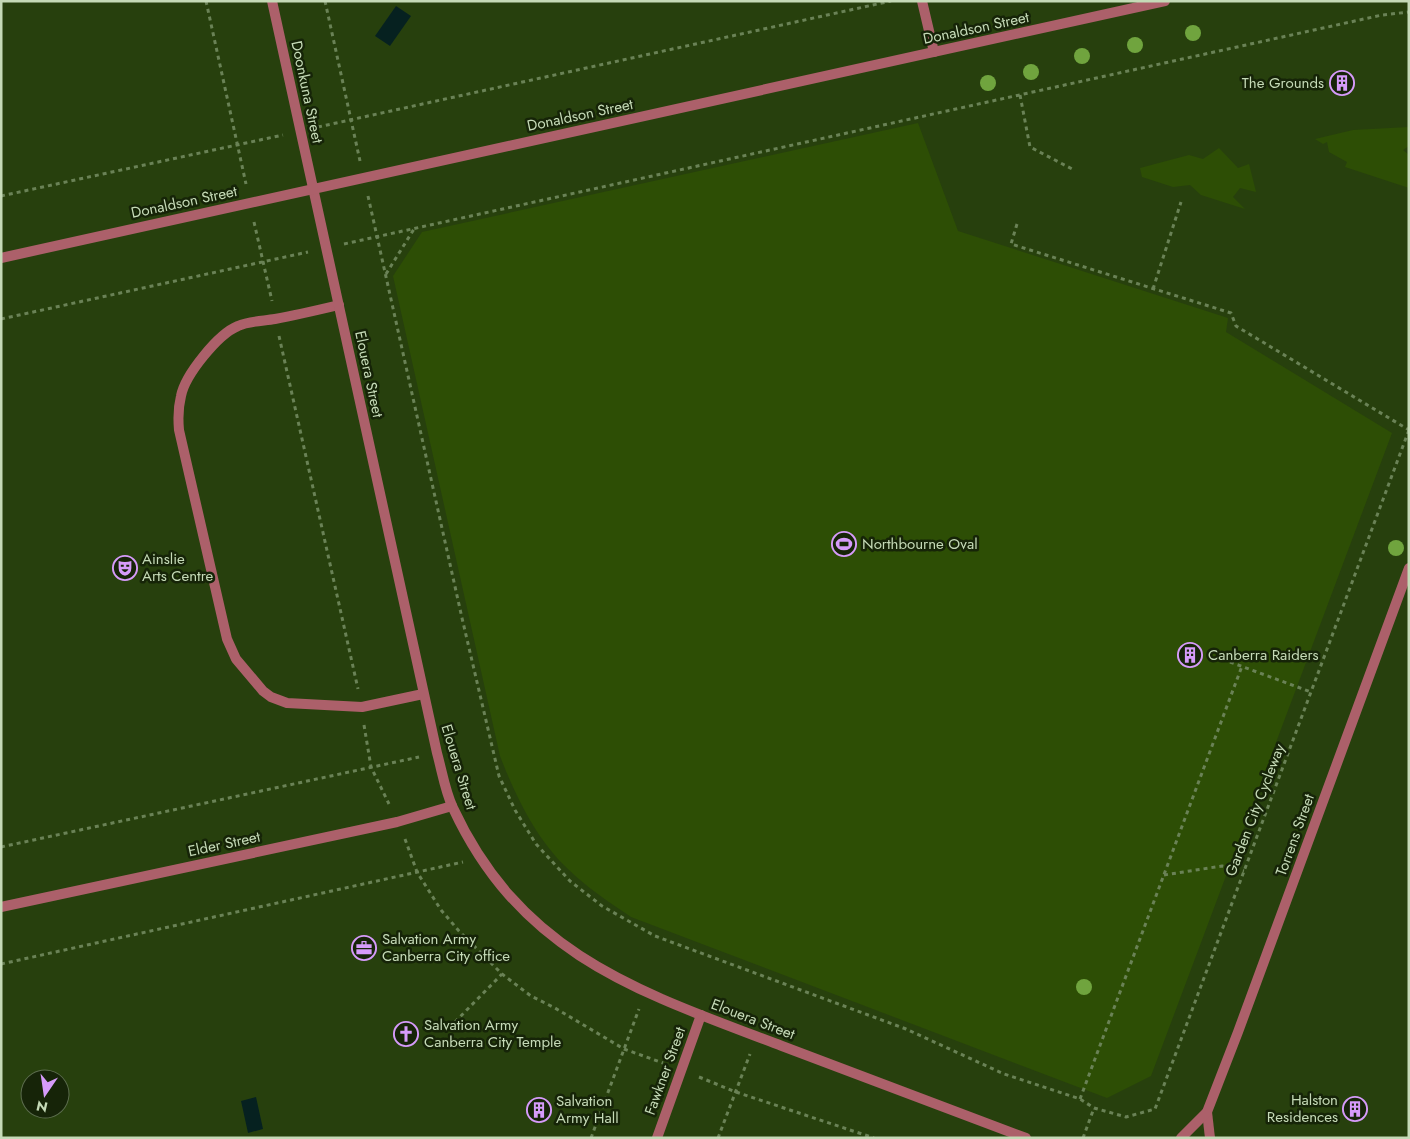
<svg xmlns="http://www.w3.org/2000/svg" width="1410" height="1139" viewBox="0 0 1410 1139" font-family="Jost,sans-serif">
  <rect width="100%" height="100%" fill="#27400d"/>
  <!-- green -->
  <g fill="#2d4e05">
    <path d="M 918,123 L 958,231 L 1228,318 L 1226,332 L 1392,433 L 1151,1076 L 1107,1098 L 631,917 C 609,902 586,887 567,868 C 536,839 515,795 500,756 L 393,276 L 422,232 Z"/>
    <polygon points="1409,127 1409,146 1403,150 1409,155 1409,188 1345,167 1347,162 1329,152 1327,142 1323,144 1315,139 1353,130"/>
    <polygon points="1219,148 1238,168 1249,164 1256,192 1240,188 1233,197 1245,209 1201,195 1190,185 1173,187 1142,177 1140,168 1189,155 1203,159"/>
  </g>
  <!-- water -->
  <g fill="#062120">
    <polygon points="396,6 411,16 390,46 375,36"/>
    <polygon points="256,1097 263,1129 248,1133 241,1101"/>
  </g>
  <g fill="none" stroke-linecap="round" stroke-linejoin="round">
    <!-- path -->
    <g stroke="#6a8256" stroke-width="3" stroke-dasharray="4 4" stroke-linecap="butt">
      <polyline points="206,1 246,184"/>
      <polyline points="325,1 360,161"/>
      <polyline points="1020,95 1030,147 1074,170"/>
      <polyline points="318,127 891,1"/>
      <polyline points="1,196 283,135"/>
      <polyline points="368,196 462,618 499,776 515,810 536,844 570,881 602,906 655,936 906,1029 1004,1074 1080,1099 1094,1108 1126,1117 1155,1109 1409,430"/>
      <polyline points="254,222 272,301"/>
      <polyline points="1017,224 1011,244 1231,313 1236,326 1409,430"/>
      <polyline points="344,244 1382,15 1409,12"/>
      <polyline points="386,274 414,229"/>
      <polyline points="1153,289 1181,202"/>
      <polyline points="1,319 308,252"/>
      <polyline points="279,336 358,689"/>
      <polyline points="1230,662 1311,692"/>
      <polyline points="364,725 371,767 389,804"/>
      <polyline points="405,839 417,872 441,910 459,931 502,974 531,996 555,1008 624,1049 663,1063"/>
      <polyline points="1,847 419,757"/>
      <polyline points="1164,875 1222,866 1244,871"/>
      <polyline points="1,964 463,862"/>
      <polyline points="455,1022 502,974"/>
      <polyline points="699,1077 736,1092 874,1138"/>
      <polyline points="1080,1099 1242,666"/>
      <polyline points="591,1138 639,1009"/>
      <polyline points="718,1138 750,1054"/>
      <polyline points="1083,1138 1094,1108"/>
    </g>
    <!-- lane -->
    <path stroke="#ac606a" stroke-width="10" d="M 339,305 C 318,310 297,315 275,319 C 263,321 249,321 238,326 C 218,334 185,375 181,396 C 178,408 178,419 179,430 L 227,639 L 236,659 L 263,691 L 271,697 L 287,703 L 362,707 L 423,694"/>
    <!-- street -->
    <g stroke="#ac606a" stroke-width="10">
      <path d="M 272,1 L 437,753 C 442,771 445,791 453,808 C 522,956 640,992 782,1046 C 863,1076 944,1107 1026,1138"/>
      <polyline points="922,1 934,52"/>
      <polyline points="1,258 1165,1"/>
      <polyline points="1,907 397,822 452,806"/>
      <polyline points="1207,1112 1210,1138"/>
      <polyline points="657,1138 701,1015"/>
      <polyline points="1181,1138 1207,1112 1238,1032 1409,568"/>
    </g>
  </g>
  <!-- trees -->
  <g fill="#70a43e">
    <circle cx="1193" cy="33" r="8"/>
    <circle cx="1135" cy="45" r="8"/>
    <circle cx="1082" cy="56" r="8"/>
    <circle cx="1031" cy="72" r="8"/>
    <circle cx="988" cy="83" r="8"/>
    <circle cx="1396" cy="548" r="8"/>
    <circle cx="1084" cy="987" r="8"/>
  </g>
  <!-- icons -->
  <defs>
    <symbol id="building-ring" viewBox="-11 -11 22 22"><circle r="9.5" fill="#162408" stroke="#d69bfa" stroke-width="1.5"/><path d="M-4-6H4V6H1V3H-1V6H-4ZM-2.5-4.3h1.7v1.8h-1.7ZM.8-4.3h1.7v1.8H.8ZM-2.5-1h1.7V.8h-1.7ZM.8-1h1.7V.8H.8Z" fill="#d69bfa"/></symbol>
    <symbol id="stadium-ring" viewBox="-11 -11 22 22"><circle r="9.5" fill="#162408" stroke="#d69bfa" stroke-width="1.5"/><path d="M0-5a6.5 5 0 1 0 0 10a6.5 5 0 1 0 0-10ZM-3.5-1.8h7v3.6h-7Z" fill="#d69bfa"/></symbol>
    <symbol id="theatre-ring" viewBox="-11 -11 22 22"><circle r="9.5" fill="#162408" stroke="#d69bfa" stroke-width="1.5"/><path d="M-5-5.5Q0-4 5-5.5V0Q5 5 0 6Q-5 5-5 0ZM-3.3-2.5H-1v1.5H-3.3ZM1-2.5H3.3v1.5H1ZM-2.8 1Q0 5.5 2.8 1Z" fill="#d69bfa"/></symbol>
    <symbol id="office-ring" viewBox="-11 -11 22 22"><circle r="9.5" fill="#162408" stroke="#d69bfa" stroke-width="1.5"/><path d="M-6-3h4V-5.5h4V-3h4V5H-6ZM-1-4.5V-3h2v-1.5ZM-6 0V1H6V0Z" fill="#d69bfa"/></symbol>
    <symbol id="church-ring" viewBox="-11 -11 22 22"><circle r="9.5" fill="#162408" stroke="#d69bfa" stroke-width="1.5"/><path d="M-1.2-6h2.4v3.5h3.3v2.4h-3.3V6h-2.4V-.1h-3.3v-2.4h3.3Z" fill="#d69bfa"/></symbol>
  </defs>
  <g fill-rule="evenodd">
    <use href="#building-ring" x="1328" y="69" width="28" height="28"/>
    <use href="#stadium-ring" x="830" y="530" width="28" height="28"/>
    <use href="#theatre-ring" x="111" y="554" width="28" height="28"/>
    <use href="#building-ring" x="1176" y="641" width="28" height="28"/>
    <use href="#office-ring" x="350" y="934" width="28" height="28"/>
    <use href="#church-ring" x="392" y="1020" width="28" height="28"/>
    <use href="#building-ring" x="1341" y="1095" width="28" height="28"/>
    <use href="#building-ring" x="525" y="1096" width="28" height="28"/>
  </g>
  <g text-anchor="middle" dominant-baseline="central" stroke-width="5" stroke-linejoin="round" paint-order="stroke">
    <!-- street labels -->
    <g font-size="15" fill="#c5dab7" stroke="#162408">
      <text transform="translate(976 28) rotate(-12)">Donaldson Street</text>
      <text transform="translate(307 92) rotate(78)">Doonkuna Street</text>
      <text transform="translate(580 115) rotate(-12)">Donaldson Street</text>
      <text transform="translate(184 202) rotate(-12)">Donaldson Street</text>
      <text transform="translate(369 374) rotate(78)">Elouera Street</text>
      <text transform="translate(459 767) rotate(73)">Elouera Street</text>
      <text transform="translate(1255 810) rotate(-69)">Garden City Cycleway</text>
      <text transform="translate(1295 835) rotate(-70)">Torrens Street</text>
      <text transform="translate(224 844) rotate(-12)">Elder Street</text>
      <text transform="translate(753 1019) rotate(21)">Elouera Street</text>
      <text transform="translate(665 1071) rotate(-70)">Fawkner Street</text>
    </g>
    <!-- poi labels -->
    <g font-size="15" fill="#c5dab7" stroke="#162408" text-anchor="start">
      <text x="1324" y="83" text-anchor="end">The Grounds</text>
      <text x="862" y="544">Northbourne Oval</text>
      <text x="142" y="559">Ainslie<tspan x="142" dy="17">Arts Centre</tspan></text>
      <text x="1208" y="655">Canberra Raiders</text>
      <text x="382" y="939">Salvation Army<tspan x="382" dy="17">Canberra City office</tspan></text>
      <text x="424" y="1025">Salvation Army<tspan x="424" dy="17">Canberra City Temple</tspan></text>
      <text x="1338" y="1100" text-anchor="end">Halston<tspan x="1338" dy="17">Residences</tspan></text>
      <text x="556" y="1101">Salvation<tspan x="556" dy="17">Army Hall</tspan></text>
    </g>
  </g>
  <!-- border -->
  <rect width="1410" height="1139" fill="none" stroke="#c5dab7" stroke-width="5"/>
  <!-- north arrow -->
  <g transform="translate(45 1094) rotate(193)"><circle r="24" fill="#162408" stroke="#5c6d4e"/>
  <path d="M0-4L9 19L0 12L-9 19Z" fill="#d69bfa"/>
  <text y="-8" font-size="14" font-weight="bold" text-anchor="middle" fill="#c5dab7">N</text>
  </g>
</svg>
